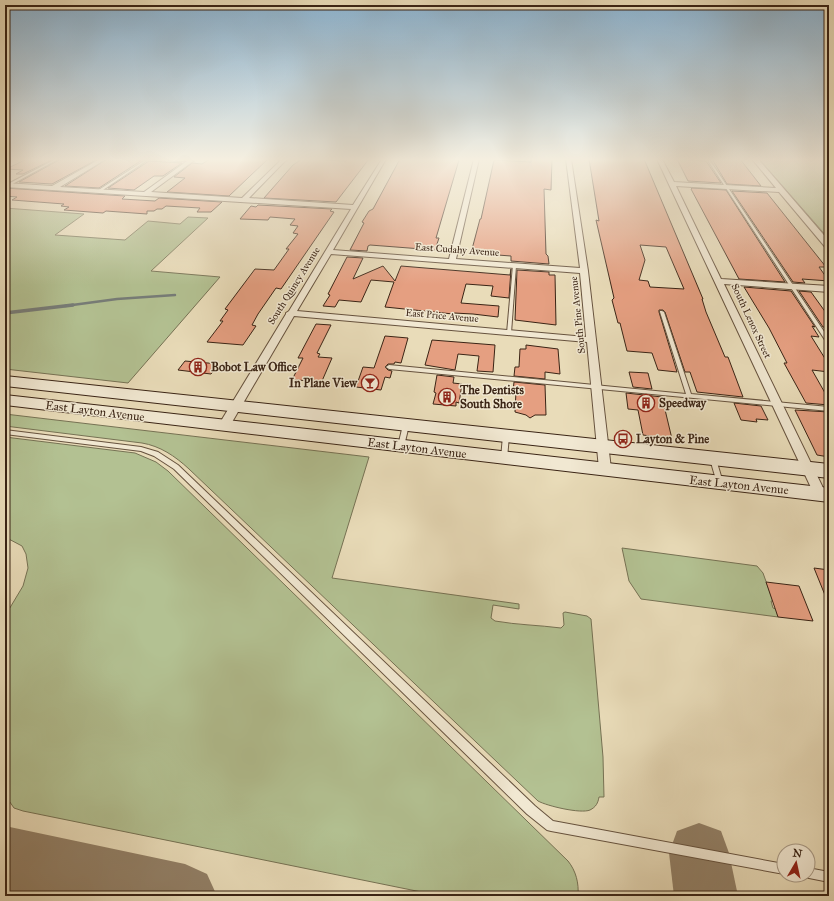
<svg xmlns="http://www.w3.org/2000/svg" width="834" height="901" viewBox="0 0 834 901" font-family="'IM FELL Great Primer',serif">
  <rect width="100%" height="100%" fill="#e9dcb9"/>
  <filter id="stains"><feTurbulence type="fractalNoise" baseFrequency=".005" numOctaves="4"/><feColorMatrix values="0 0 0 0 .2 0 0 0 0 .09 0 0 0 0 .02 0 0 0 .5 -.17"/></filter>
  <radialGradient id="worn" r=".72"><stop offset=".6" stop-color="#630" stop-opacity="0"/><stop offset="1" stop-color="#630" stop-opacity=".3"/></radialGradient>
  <!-- green -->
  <g fill="#b3c192" stroke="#767254">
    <polygon points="759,159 829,159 829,239"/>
    <polygon points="5,208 84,214 55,235 125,240 148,221 180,224 188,217 208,218 151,271 220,277 128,383 5,369"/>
    <path d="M 5,414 L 369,457 L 332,578 L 519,604 L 519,609 L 493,605 L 491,618 L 495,621 C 518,625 538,625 561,628 L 564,625 L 563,613 L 565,612 L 587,616 L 591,619 L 603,757 L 604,797 L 599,797 C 598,803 596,807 590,810 C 581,814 547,806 538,801 L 189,469 C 175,456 160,446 142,443 L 5,426 Z"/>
    <path d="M 5,437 L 135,453 L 156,462 L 168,471 L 568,861 C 576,871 579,883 578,896 L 441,896 L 23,811 L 14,808 L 5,795 L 5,616 L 23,586 L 28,568 L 26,554 L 22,546 L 5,537 Z"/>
    <polygon points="622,548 757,566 763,573 773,601 771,601 773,608 776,609 778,617 641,599 629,581"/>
  </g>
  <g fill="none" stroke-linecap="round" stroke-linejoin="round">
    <!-- stream-far1 -->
    <polyline stroke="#777d79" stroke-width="2.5" points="65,306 117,299 175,295"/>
    <!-- stream -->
    <polyline stroke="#777d79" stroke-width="3.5" points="5,313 73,305"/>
    <!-- taxiway -->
    <g fill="#928067" fill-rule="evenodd">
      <polygon points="699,823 721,831 729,853 738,896 674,896 669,853 677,831"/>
      <polygon points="5,826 185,864 207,874 217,896 5,896"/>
    </g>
  </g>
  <!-- building -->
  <g fill="#e59f81" stroke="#3a2415" fill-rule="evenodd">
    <polygon points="27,159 54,159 23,174 16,174 23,170 6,169"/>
    <polygon points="59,159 98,159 52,184 19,182 59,160"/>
    <polygon points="107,159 142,160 99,188 65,186"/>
    <polygon points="210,159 268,159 229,196 167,192 185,178 174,177 192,163 202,164"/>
    <polygon points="302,159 346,161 347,159 369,159 336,202 264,198 293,165"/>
    <polygon points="400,159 446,159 459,160 436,238 439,238 435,250 370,245 368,246 367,251 350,250 364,223 362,222 369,211 373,209"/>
    <polygon points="531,159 552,159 551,190 544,189 546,254 548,256 549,264 511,261 511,256 471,253 480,219 481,219 494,160 531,162"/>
    <path d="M 589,159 L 644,159 L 703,299 L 702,299 L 706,312 L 725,357 L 728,357 L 743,397 L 697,392 L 690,372 L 685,372 L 665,312 L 663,310 L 659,310 L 659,312 L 677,372 L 658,370 L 652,353 L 627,351 L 620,323 L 618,323 L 612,300 L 614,298 L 596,220 L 599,221 ZM 640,245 L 666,247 L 684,289 L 650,287 L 648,281 L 639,280 L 645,260 Z"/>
    <polygon points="677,159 706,161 721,183 688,181"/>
    <polygon points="712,159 740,159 761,186 727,184"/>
    <polygon points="149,161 182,163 163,176 154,176 134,190 108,188"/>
    <polygon points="5,188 125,196 122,199 155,201 159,198 222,202 211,212 197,212 200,208 166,206 162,209 157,209 154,211 147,211 147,214 106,211 103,213 64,210 69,207 61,206 64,204 12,200 17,197 5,196"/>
    <polygon points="692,188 726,190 785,282 739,279 691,189"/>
    <polygon points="732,191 767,193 826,267 819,267 829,281 802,279 805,283 793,282"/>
    <polygon points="258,205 332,209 330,211 334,212 281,289 276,288 258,314 252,325 256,326 243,345 207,342 223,321 220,321 228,310 225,309 255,269 274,270 289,249 286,249 298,234 293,233 298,226 290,225 295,219 270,217 268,220 240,219 251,206 256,207"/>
    <polygon points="347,257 363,258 353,279 383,266 395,281 401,266 510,275 511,269 509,298 491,296 493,286 466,284 461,303 499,306 498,317 473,314 454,313 453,314 385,307 394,282 371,280 361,302 339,300 335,307 323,306 330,295 328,294"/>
    <polygon points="517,270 549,272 549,275 555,275 556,325 515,320"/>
    <polygon points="744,287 791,291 815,327 812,326 819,337 811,336 829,365 829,372 812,370 829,400 829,405 806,403 784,363 787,363 769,328"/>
    <polygon points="799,291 811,292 829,317 829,328 823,327"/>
    <polygon points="316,324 331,325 317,353 320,354 318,357 332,358 322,381 292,380 303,358 298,358"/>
    <polygon points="385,336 408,338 401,363 395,362 394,364 388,364 385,367 388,370 392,371 390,378 385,377 381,390 356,387 363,367 374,368"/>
    <polygon points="432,340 495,345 493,372 477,371 479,356 458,354 455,370 425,365"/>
    <polygon points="526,345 558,349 560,374 545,372 545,379 514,376 515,367 519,367 520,349 526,349"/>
    <polygon points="185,361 219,364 211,374 178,370"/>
    <polygon points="629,372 648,373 652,389 633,387"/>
    <polygon points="437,375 454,377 453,383 462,384 459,403 456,402 456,406 433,404 436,393 434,392"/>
    <polygon points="514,382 545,385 546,415 535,415 530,418 526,415 515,412 516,391 513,391"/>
    <polygon points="626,393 662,397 672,439 643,435 638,410 628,409"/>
    <polygon points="734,403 761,406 768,420 756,419 757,422 741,420"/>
    <polygon points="795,410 829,412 829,457 817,455"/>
    <polygon points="814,568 829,570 829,605"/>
    <polygon points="766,582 799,586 813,621 778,617"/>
  </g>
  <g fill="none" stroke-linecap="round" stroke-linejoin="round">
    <defs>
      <g id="service">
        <polygon points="56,159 58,159 9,186 6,185"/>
        <polygon points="147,159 149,159 100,192 97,191"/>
        <polygon points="707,159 709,159 829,339 829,344 827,343"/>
        <polygon points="513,265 516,266 511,333 509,334 507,333"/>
        <polygon points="660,311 662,311 664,312 691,394 829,407 829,411 389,369 386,367 389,365 686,394 660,312"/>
        <polygon points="406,423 409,425 404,446 401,448 398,446 403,425"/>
        <polygon points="5,430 141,447 158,452 178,465 535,806 553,821 784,864 784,874 551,831 547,830 527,814 174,469 154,456 141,451 5,434"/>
        <polygon points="506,434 509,436 507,458 504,460 501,458 503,436"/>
        <polygon points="711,457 713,457 716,459 723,483 722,485 718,485 717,483 710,459"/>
        <polygon points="808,868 829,872 829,882 804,877 804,875 808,875"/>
      </g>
      <g id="minor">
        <polygon points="7,159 14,159 5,164 5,160"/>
        <path d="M 100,159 L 106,159 L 60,187 L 144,192 L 187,161 L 174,161 L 172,159 L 196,159 L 151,192 L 242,198 L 282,159 L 287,159 L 249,198 L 353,205 L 382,159 L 386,159 L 333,250 L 449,259 L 474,159 L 479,159 L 456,259 L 580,268 L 566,159 L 571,159 L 588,271 L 611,469 L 609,472 L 605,474 L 601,472 L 599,469 L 587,342 L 294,316 L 228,429 L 220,429 L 218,426 L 286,314 L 286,313 L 289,311 L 351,209 L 5,187 L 5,183 L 52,186 ZM 331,254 L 580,273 L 586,337 L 297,311 Z"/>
        <polygon points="657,159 662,159 674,182 776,188 752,159 758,159 829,241 829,248 826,248 779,192 676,186 721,279 829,286 829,292 724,284 826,494 825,498 820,499 815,498 814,494"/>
      </g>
      <g id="secondary">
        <polygon points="5,376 829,464 829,478 5,386"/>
        <polygon points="5,395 829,488 829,502 5,405"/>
      </g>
    </defs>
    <!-- service casing -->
    <use href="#service" stroke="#66523e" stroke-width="2"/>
    <!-- minor casing -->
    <use href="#minor" stroke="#66523e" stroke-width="2"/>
    <!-- secondary casing -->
    <use href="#secondary" stroke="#3a2415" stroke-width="2"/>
    <!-- service -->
    <use href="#service" fill="#f1e8d2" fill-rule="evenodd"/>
    <!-- minor -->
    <use href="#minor" fill="#f1e8d2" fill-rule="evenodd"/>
    <!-- secondary -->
    <use href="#secondary" fill="#f1e8d2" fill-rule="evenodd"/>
  </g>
  <!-- sky -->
  <linearGradient id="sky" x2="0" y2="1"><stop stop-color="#8bb6d6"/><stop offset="0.56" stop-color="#f5efe0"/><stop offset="1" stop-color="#f5efe0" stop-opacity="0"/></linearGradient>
  <rect width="834" height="285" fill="url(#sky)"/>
  <!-- icons -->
  <defs>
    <symbol id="building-ring" viewBox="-11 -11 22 22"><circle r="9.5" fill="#f1e8d2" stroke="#8f2418" stroke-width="1.5"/><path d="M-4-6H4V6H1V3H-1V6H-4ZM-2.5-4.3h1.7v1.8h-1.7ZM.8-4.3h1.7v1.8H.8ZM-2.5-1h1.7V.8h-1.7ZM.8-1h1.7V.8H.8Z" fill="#8f2418"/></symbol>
    <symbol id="bar-ring" viewBox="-11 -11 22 22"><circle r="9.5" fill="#f1e8d2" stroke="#8f2418" stroke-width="1.5"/><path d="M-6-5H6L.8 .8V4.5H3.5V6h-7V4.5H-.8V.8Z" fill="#8f2418"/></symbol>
    <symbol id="bus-ring" viewBox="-11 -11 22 22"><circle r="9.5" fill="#f1e8d2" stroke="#8f2418" stroke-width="1.5"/><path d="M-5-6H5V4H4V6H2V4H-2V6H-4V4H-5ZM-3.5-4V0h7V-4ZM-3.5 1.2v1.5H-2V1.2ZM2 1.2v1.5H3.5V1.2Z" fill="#8f2418"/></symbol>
  </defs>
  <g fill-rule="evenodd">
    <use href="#building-ring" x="188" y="357" width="20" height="20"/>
    <use href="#bar-ring" x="360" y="373" width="20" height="20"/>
    <use href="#building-ring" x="437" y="387" width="20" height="20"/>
    <use href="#building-ring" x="636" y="393" width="20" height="20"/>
    <use href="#bus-ring" x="613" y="429" width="20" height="20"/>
  </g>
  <g text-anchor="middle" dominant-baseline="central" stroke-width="3" stroke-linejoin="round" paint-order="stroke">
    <!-- far-street labels -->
    <g font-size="10" fill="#3a2415" stroke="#f1e8d2">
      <text transform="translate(457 250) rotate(4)">East Cudahy Avenue</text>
      <text transform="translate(294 286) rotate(-58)">South Quincy Avenue</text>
      <text transform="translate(578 315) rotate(-96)">South Pine Avenue</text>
      <text transform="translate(442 316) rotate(5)">East Price Avenue</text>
      <text transform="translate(751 321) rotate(65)">South Lenox Street</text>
    </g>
    <!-- poi labels -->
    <g font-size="12" font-weight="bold" fill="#3a2415" stroke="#f1e8d2" text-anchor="start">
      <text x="211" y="367">Bobot Law Office</text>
      <text x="357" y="383" text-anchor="end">In Plane View</text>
      <text x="460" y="390">The Dentists<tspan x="460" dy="14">South Shore</tspan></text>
      <text x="659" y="403">Speedway</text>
      <text x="636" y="439">Layton &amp; Pine</text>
    </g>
    <!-- street labels -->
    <g font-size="12" fill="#3a2415" stroke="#f1e8d2">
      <text transform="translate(95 411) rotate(7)">East Layton Avenue</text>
      <text transform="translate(417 448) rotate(7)">East Layton Avenue</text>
      <text transform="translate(739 485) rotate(6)">East Layton Avenue</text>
    </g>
  </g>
  <!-- margin -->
  <rect width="834" height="901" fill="none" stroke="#e9dcb9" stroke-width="20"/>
  <rect x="6" y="6" width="822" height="889" fill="none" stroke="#3a2415" stroke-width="2"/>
  <rect x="10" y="10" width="814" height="881" fill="none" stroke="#3a2415"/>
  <!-- north arrow -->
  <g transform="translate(796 863) rotate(9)"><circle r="19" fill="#f1e8d2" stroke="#a89a86"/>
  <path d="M0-3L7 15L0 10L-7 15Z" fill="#8f2418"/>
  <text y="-6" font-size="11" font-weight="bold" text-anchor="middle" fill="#3a2415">N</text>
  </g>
  <rect width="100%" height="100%" filter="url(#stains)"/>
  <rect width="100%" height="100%" fill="url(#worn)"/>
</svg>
